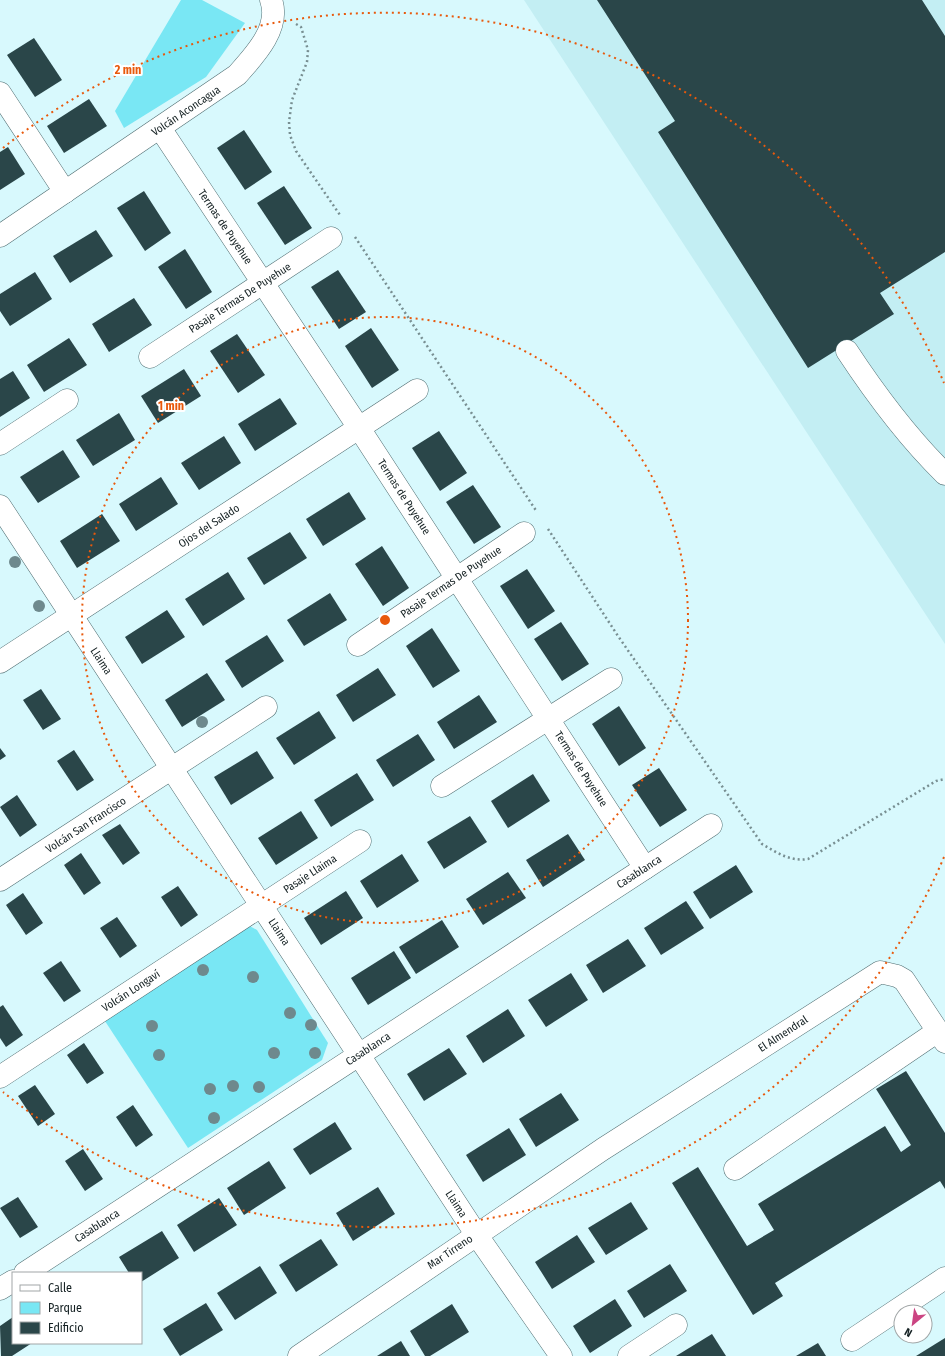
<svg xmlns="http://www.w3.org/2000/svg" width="945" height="1356" viewBox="0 0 945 1356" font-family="'Fira Sans Condensed',sans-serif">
  <rect width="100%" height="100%" fill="#d8f9fd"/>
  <!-- built -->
  <polygon fill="#c3eef3" points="524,0 945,0 945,644"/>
  <!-- green -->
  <g fill="#79e7f4">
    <polygon points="181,0 202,0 245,23 206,77 124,128 115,111"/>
    <polygon points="246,924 257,930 328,1043 322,1060 188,1148 103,1018"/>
  </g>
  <!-- building -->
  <g fill="#2a4649">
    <polygon points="597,0 922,0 945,36 945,252 880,293 894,314 808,368 658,132 675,121"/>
    <polygon points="34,38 62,80 35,97 7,55"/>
    <polygon points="89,99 107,126 64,153 47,126"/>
    <polygon points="244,130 272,172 245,190 217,148"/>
    <polygon points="8,147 25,174 0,190 0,152"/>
    <polygon points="284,186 312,228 285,245 257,203"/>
    <polygon points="144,191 171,233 145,251 117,208"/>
    <polygon points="96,230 113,256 70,283 53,256"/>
    <polygon points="185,249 212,292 186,309 158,267"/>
    <polygon points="338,270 366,312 339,329 311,287"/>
    <polygon points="35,272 52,299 10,326 0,311 0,294"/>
    <polygon points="134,298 152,325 109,352 92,324"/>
    <polygon points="371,328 399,370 372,388 345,346"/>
    <polygon points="237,334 265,375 238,393 210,351"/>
    <polygon points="69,338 87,365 44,392 27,365"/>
    <polygon points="184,369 201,396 158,423 141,396"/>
    <polygon points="13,371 30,398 0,417 0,379"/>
    <polygon points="280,398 297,424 255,451 238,424"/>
    <polygon points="119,413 135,440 93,466 76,440"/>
    <polygon points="439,431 467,473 440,491 412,448"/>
    <polygon points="224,436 241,463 199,490 181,463"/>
    <polygon points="63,450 80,477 38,503 20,477"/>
    <polygon points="161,477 178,504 136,531 119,504"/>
    <polygon points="473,485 501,527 474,544 446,502"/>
    <polygon points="349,492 366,519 323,546 306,519"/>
    <polygon points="102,514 120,541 77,568 60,541"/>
    <polygon points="290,532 307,558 264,585 247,558"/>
    <polygon points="382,546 409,588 383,606 355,564"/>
    <polygon points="527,569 555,611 528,629 500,586"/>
    <polygon points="228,572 245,599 203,626 185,599"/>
    <polygon points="330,593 347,620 304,646 287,620"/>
    <polygon points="167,610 185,637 142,664 125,637"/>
    <polygon points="561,622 589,664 562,681 534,639"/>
    <polygon points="432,628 460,671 433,688 406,646"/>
    <polygon points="267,635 284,661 242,688 225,661"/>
    <polygon points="378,668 396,695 353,722 336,695"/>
    <polygon points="207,673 225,700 182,727 165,700"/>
    <polygon points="41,689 61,719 43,730 23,700"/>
    <polygon points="479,695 497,722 454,749 437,722"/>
    <polygon points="619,706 646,748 619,766 592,724"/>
    <polygon points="319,711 336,738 294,765 276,738"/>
    <polygon points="418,734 435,760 393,787 376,760"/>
    <polygon points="0,748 6,756 0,760"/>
    <polygon points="74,750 94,780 77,791 57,761"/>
    <polygon points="257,751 274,778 231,805 214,777"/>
    <polygon points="659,768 687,810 660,827 632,785"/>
    <polygon points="357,773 374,800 331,827 314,800"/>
    <polygon points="533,774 550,801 508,828 491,801"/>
    <polygon points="17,795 37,825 20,837 0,807"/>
    <polygon points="301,811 318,838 276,865 258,838"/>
    <polygon points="470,816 487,842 444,869 427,842"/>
    <polygon points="120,824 140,853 123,865 102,835"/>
    <polygon points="568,834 585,860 543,887 526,860"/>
    <polygon points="81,853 101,883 84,895 64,865"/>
    <polygon points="402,854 419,881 377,908 360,881"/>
    <polygon points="736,865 753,892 710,919 693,892"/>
    <polygon points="508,872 526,898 483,925 466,899"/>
    <polygon points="178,886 198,915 181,927 161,897"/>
    <polygon points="346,891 363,918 321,945 304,918"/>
    <polygon points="23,893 43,923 26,935 6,905"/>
    <polygon points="686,901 704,928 661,955 644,928"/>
    <polygon points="117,917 137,946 120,958 100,928"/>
    <polygon points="442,920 459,947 416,974 399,947"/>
    <polygon points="628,939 646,966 603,993 586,965"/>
    <polygon points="394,951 411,978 368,1005 351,978"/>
    <polygon points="61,961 81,991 64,1002 43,973"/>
    <polygon points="571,973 588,1000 546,1027 528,1000"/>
    <polygon points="3,1005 23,1035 6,1047 0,1038 0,1007"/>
    <polygon points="508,1009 525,1036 483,1063 466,1036"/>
    <polygon points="84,1043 104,1073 87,1084 67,1055"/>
    <polygon points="449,1048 467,1074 424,1101 407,1074"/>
    <polygon points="906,1071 945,1133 945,1189 940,1181 775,1283 783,1296 753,1315 672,1183 698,1167 747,1246 774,1230 758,1204 885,1126 901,1152 911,1145 876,1089"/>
    <polygon points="35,1085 55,1114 38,1126 18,1096"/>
    <polygon points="561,1093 579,1120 536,1147 519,1119"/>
    <polygon points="133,1105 153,1135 136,1147 116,1117"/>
    <polygon points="335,1122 352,1149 310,1175 293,1149"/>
    <polygon points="509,1128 526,1155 483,1182 466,1155"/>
    <polygon points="83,1149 103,1179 85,1191 65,1161"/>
    <polygon points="269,1161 286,1188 244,1215 227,1188"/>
    <polygon points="378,1187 395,1214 353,1241 336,1213"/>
    <polygon points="18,1197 38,1227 20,1238 0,1208"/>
    <polygon points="219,1198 237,1225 194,1252 177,1225"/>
    <polygon points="631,1202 648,1229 606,1255 588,1228"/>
    <polygon points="162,1231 179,1258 141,1282 141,1273 129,1273 119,1257"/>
    <polygon points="577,1235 595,1262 552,1289 535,1262"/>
    <polygon points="321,1239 338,1265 296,1292 279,1265"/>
    <polygon points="670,1264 687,1291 644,1318 627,1291"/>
    <polygon points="260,1266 277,1293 235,1320 217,1293"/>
    <polygon points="615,1299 632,1326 590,1353 573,1326"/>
    <polygon points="206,1303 223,1330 180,1356 163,1329"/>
    <polygon points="452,1304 469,1332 430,1356 425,1356 410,1331"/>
    <polygon points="13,1317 13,1343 32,1343 12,1356 1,1356 0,1326"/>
    <polygon points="712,1334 726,1356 676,1356"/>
    <polygon points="945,1338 945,1356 916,1356"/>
    <polygon points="401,1341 410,1356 377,1356"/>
    <polygon points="818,1343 826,1356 796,1356"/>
  </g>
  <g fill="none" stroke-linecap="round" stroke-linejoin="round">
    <defs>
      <g id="minor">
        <polyline points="0,93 65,192"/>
        <polyline points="160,128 359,428 645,868"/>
        <path d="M 0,236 L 237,75 C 254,56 281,28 271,0"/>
        <path d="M 847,351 C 876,395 907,437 945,474"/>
        <polyline points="150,357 331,238"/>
        <polyline points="0,444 67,400"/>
        <polyline points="0,506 476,1234 561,1356"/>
        <polyline points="358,645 524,533"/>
        <polyline points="0,662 417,390"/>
        <polyline points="442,786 611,679"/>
        <polyline points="0,880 266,707"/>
        <polyline points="0,1077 360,841"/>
        <polyline points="735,1169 938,1031"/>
        <polyline points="25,1273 711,825"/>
        <polyline points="0,1289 13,1281"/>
        <polyline points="852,1340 945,1278"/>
        <polyline points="299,1356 603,1149 880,972 897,976 904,980 945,1042"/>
        <polyline points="629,1356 676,1325"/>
      </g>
    </defs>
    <!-- minor casing -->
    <use href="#minor" stroke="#516e72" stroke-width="23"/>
    <!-- path -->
    <g stroke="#788f92" stroke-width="2.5" stroke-dasharray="2 3" stroke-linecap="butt">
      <polyline points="296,24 301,27 308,50 307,62 292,100 289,122 290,135 296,151 340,215"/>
      <polyline points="355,237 537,512"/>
      <path d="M 548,529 L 618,636 L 762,844 C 776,852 790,862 808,859 L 936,781 L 945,779"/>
    </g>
    <!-- minor -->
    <use href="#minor" stroke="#fff" stroke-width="22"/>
  </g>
  <!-- trees -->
  <g fill="#6e898d">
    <circle cx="15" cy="562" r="6"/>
    <circle cx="39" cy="606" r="6"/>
    <circle cx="202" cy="722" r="6"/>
    <circle cx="203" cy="970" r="6"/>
    <circle cx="253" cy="977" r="6"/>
    <circle cx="290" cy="1013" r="6"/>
    <circle cx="311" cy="1025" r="6"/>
    <circle cx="152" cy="1026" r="6"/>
    <circle cx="274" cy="1053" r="6"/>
    <circle cx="315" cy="1053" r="6"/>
    <circle cx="159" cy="1055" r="6"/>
    <circle cx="233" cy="1086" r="6"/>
    <circle cx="259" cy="1087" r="6"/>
    <circle cx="210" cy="1089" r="6"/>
    <circle cx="214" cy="1118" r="6"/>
  </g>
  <!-- distance rings -->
  <g fill="none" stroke="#e8590c" stroke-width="2" stroke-dasharray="2 4">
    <circle cx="385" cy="620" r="303"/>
    <path d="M944 857A607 607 0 0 1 3 1092M3 148A607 607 0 0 1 944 383"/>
  </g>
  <g text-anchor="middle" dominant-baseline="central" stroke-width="4" stroke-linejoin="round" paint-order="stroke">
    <!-- street labels -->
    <g font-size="11" fill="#142022" stroke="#fff">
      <text transform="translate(186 111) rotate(-34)">Volcán Aconcagua</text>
      <text transform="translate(225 227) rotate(56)">Termas de Puyehue</text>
      <text transform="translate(240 298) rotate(-33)">Pasaje Termas De Puyehue</text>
      <text transform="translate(404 497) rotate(57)">Termas de Puyehue</text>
      <text transform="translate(209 526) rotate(-33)">Ojos del Salado</text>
      <text transform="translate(451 582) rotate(-34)">Pasaje Termas De Puyehue</text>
      <text transform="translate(101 661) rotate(57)">Llaima</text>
      <text transform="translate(581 769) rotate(57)">Termas de Puyehue</text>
      <text transform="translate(86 825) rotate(-33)">Volcán San Francisco</text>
      <text transform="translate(639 872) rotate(-33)">Casablanca</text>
      <text transform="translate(310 874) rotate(-33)">Pasaje Llaima</text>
      <text transform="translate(279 932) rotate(57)">Llaima</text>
      <text transform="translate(131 991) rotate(-33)">Volcán Longaví</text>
      <text transform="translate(783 1034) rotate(-33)">El Almendral</text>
      <text transform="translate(368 1049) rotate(-33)">Casablanca</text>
      <text transform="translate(456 1204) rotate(57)">Llaima</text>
      <text transform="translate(97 1226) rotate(-33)">Casablanca</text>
      <text transform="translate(450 1252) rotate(-34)">Mar Tirreno</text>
    </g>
  </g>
  <circle cx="385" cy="620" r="6" fill="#e8590c" stroke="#fff" stroke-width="2"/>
  <g font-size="12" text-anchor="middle" font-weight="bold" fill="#e8590c" stroke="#fff" stroke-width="4" stroke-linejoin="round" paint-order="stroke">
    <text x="128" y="74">2 min</text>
    <text x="171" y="410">1 min</text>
  </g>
  <!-- legend -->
  <rect x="12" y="1272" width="130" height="72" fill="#ffffff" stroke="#a1a6a7"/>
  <rect x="20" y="1285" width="20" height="6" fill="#ffffff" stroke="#a1a6a7"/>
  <text x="48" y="1292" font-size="12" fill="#142022">Calle</text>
  <rect x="20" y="1302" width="20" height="12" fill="#79e7f4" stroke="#a1a6a7"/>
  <text x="48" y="1312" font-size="12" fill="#142022">Parque</text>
  <rect x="20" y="1322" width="20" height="12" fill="#2a4649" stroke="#a1a6a7"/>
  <text x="48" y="1332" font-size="12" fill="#142022">Edificio</text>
  <!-- north arrow -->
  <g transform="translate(913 1324) rotate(209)"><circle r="19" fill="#ffffff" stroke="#a1a6a7"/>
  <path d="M0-3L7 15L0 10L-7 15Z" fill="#cb4482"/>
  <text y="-6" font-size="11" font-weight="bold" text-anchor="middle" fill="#142022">N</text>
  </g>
</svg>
